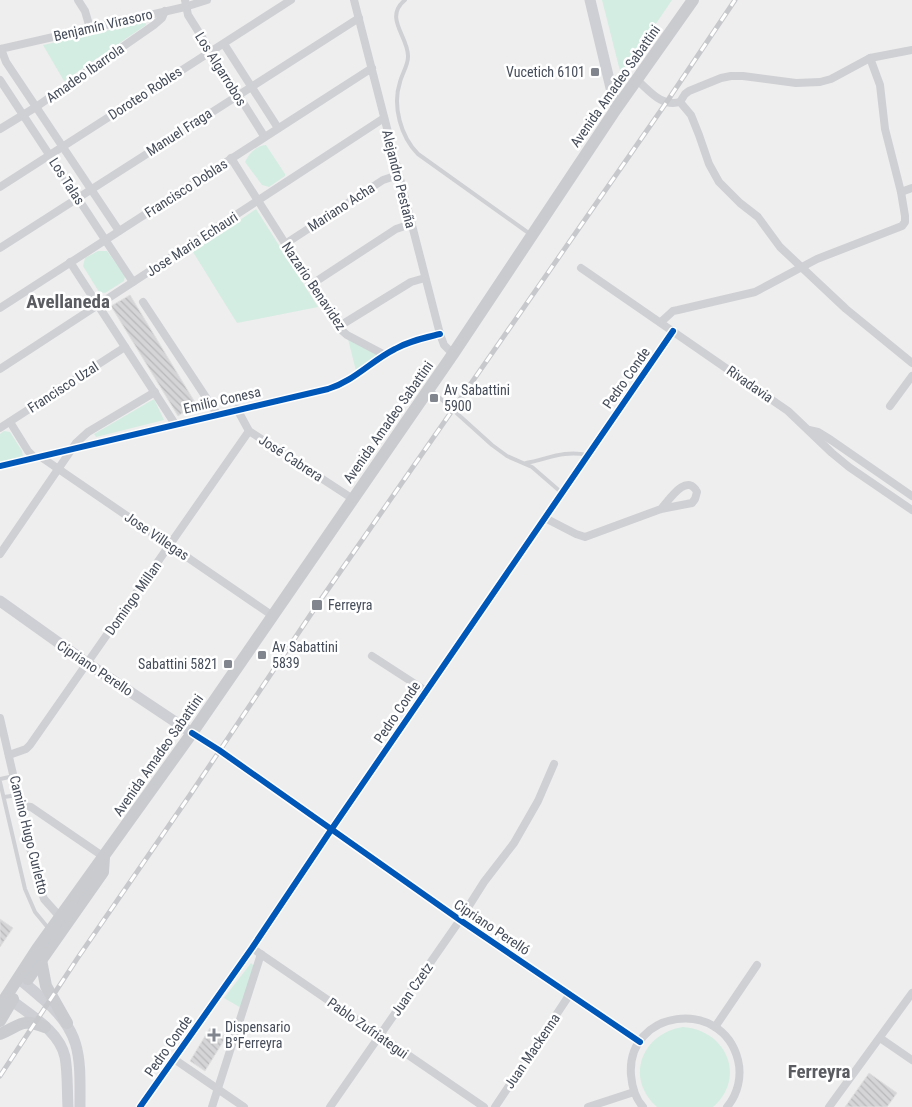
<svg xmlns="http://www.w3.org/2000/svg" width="912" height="1107" viewBox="0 0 912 1107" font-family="'Roboto Condensed',sans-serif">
  <defs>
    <pattern id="building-back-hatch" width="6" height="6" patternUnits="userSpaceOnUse" patternTransform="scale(1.25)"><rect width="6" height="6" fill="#d5d5d7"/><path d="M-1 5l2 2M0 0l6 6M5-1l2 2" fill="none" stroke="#b8b8bb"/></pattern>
  </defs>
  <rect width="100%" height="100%" fill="#efeeee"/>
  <!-- green -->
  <g fill="#d3ede2">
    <polygon points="602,0 672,0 621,75"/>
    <polygon points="145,22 146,25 64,81 43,45"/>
    <path d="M 266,145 L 285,174 L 285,176 L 269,187 L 262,185 L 245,162 C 249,153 256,146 266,145 Z"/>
    <polygon points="256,209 318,307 237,323 193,252"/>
    <polygon points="98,251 107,251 125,276 124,281 105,293 99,292 83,266 85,258"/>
    <polygon points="347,335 385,355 357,375"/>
    <polygon points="154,399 164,420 96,437 94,434"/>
    <polygon points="4,431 10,432 22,451 23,457 0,462 0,434"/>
    <polygon points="251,963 254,966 241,1008 224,998"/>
    <path d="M 683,1027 C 726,1030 747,1077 713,1107 L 657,1107 C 624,1078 642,1033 683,1027 Z"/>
  </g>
  <!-- building -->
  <g fill="url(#building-back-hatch)" stroke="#e0e0e1">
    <polygon points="130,295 196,404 178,416 111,306"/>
    <polygon points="0,919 13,928 0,947"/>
    <polygon points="210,1028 226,1037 205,1071 190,1061"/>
    <polygon points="869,1073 897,1093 887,1107 845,1107"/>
  </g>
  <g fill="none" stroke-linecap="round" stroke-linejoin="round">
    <!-- lane -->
    <g stroke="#cfd0d4" stroke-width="4">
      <path d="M 405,0 C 383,18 409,37 408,57 C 408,65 402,74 400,82 C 392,106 401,137 418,154 L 530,234"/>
      <polyline points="431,390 492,445 507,456 532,467 562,493"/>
      <path d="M 526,463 C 548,459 564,450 587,455"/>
      <polyline points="0,779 14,776"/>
      <polyline points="0,782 25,889 35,912 49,929"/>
      <polyline points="4,797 18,795"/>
    </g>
    <!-- street -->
    <g stroke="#cfd0d4" stroke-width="8">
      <polyline points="78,0 85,11 90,28"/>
      <polyline points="185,0 188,15 264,136"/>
      <polyline points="354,0 440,334 444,345 453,354"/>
      <polyline points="224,44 278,128"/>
      <polyline points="0,49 185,7 207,0"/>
      <polyline points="1,49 6,62 119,231"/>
      <polyline points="0,80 133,282"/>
      <path d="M 637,80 C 650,91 661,107 680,102 L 691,115 L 699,135 L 709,164 L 719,182 L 740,203 L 758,217 L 780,247 L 846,309 L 912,363"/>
      <polyline points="680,102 685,94 689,91 721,78 731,76 743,76 796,83 820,82 831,79 870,58 912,50"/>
      <polyline points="0,129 36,107 154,25 162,18 165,11"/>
      <polyline points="231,158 338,327 347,335 385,355"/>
      <polyline points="0,187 291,0"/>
      <polyline points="901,192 912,188"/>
      <polyline points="285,244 383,180 398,175"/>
      <polyline points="0,248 359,18"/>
      <polyline points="70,262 175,424"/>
      <polyline points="581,268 788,411 832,453 849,467 912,510"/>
      <polyline points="312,284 396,229 411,224"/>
      <polyline points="143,302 217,414"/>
      <polyline points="0,308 372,68"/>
      <polyline points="661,322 673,311 678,310 755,292 817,259 902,226 905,222 905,216 901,192 885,129 880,85 870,58"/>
      <polyline points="338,327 411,282 425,278"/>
      <polyline points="0,369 384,118"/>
      <polyline points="890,406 912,376"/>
      <polyline points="237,409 249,431 353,499"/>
      <polyline points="10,422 28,451 35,458"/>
      <polyline points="0,428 125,347"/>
      <polyline points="809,430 818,432 831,440 912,496"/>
      <polyline points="41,457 273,616"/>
      <path d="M 0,466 L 328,389 C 354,381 371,361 395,349 C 409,341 424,338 440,334"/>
      <path d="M 545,518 L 576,534 L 585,537 L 661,509 L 692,503 L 695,499 L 697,492 C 687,472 669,500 661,509"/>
      <polyline points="0,554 76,443 88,432 155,392"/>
      <polyline points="372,656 426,691"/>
      <polyline points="0,718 38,882 44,899 60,917"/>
      <polyline points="192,733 219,750 460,920 640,1042"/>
      <polyline points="9,755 26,749 30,745 249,431"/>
      <polyline points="21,806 31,807 104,857"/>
      <polyline points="252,948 484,1107"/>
      <polyline points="715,1027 757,965"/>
      <polyline points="880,1038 912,1060"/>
      <polyline points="174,1059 244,1107"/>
      <polyline points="140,1107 252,948 331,830 673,331"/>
      <polyline points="212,1107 261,954"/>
      <polyline points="330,1107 460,920 484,882 514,843 538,801 554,764"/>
      <polyline points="495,1107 570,994"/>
      <polyline points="588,1107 634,1092"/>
      <path d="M 643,1107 C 635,1098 632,1087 631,1075 C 626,1010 722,996 738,1060 C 742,1076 738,1094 727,1107"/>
      <polyline points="829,1107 912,993"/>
    </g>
    <!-- secondary -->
    <g stroke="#cecfd4" stroke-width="11">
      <polyline points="590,0 616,109"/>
      <polyline points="0,601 87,663 192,733"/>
      <path d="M 19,979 C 27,985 35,992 43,999 C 83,1032 80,1059 80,1107"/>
      <path d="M 6,996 C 26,1013 59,1029 65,1057 C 68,1073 67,1091 68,1107"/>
    </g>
    <!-- primary -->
    <g stroke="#c9cbcf" stroke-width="12">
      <polyline points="41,960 46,986 67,1023"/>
      <polyline points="28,979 103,872 104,857"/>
      <polyline points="0,1006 37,949 192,733 453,354 616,109 693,0"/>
      <polyline points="0,1021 13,999"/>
      <path d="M 0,1034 C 22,1025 20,1018 45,1027"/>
    </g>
    <defs>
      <polyline id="rail" points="0,1076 79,956 190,795 317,605 666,103 735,0"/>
    </defs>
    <!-- rail casing -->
    <use href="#rail" stroke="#c7c8cb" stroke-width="5"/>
    <!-- rail -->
    <use href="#rail" stroke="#fff" stroke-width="3" stroke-dasharray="9" stroke-linecap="butt"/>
    <defs>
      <g id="cycleway">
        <path d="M 0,466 L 328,389 C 354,381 371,361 395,349 C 409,341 424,338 440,334"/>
        <polyline points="192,733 219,750 460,920 640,1042"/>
        <polyline points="140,1107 252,948 331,830 673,331"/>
      </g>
    </defs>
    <!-- cycleway casing -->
    <use href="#cycleway" stroke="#fff" stroke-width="9"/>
    <!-- cycleway -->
    <use href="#cycleway" stroke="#0057b8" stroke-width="6"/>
  </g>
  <!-- markers -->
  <g fill="#81858e" stroke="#fff" stroke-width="2">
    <rect x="590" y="67" width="10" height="10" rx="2.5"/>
    <rect x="429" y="393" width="10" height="10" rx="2.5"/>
    <rect x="311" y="599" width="12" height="12" rx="2.5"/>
    <rect x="257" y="650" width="10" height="10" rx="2.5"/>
    <rect x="223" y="659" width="10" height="10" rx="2.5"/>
    <path d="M211.5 1027.5h5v5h5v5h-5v5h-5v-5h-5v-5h5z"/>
  </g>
  <g text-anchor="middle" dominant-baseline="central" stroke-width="5" stroke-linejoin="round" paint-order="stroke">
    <!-- street labels -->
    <g font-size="14" fill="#464d5a" stroke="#fff">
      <text transform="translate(103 25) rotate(-13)">Benjamín Virasoro</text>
      <text transform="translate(221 69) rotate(58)">Los Algarrobos</text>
      <text transform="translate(85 73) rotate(-35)">Amadeo Ibarrola</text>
      <text transform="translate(615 86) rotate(-55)">Avenida Amadeo Sabattini</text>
      <text transform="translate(145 93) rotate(-33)">Doroteo Robles</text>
      <text transform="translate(179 132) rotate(-33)">Manuel Fraga</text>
      <text transform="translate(399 179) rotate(76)">Alejandro Pestaña</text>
      <text transform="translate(67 181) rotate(57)">Los Talas</text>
      <text transform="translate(186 188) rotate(-33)">Francisco Doblas</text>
      <text transform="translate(341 207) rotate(-33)">Mariano Acha</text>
      <text transform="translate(192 244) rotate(-33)">Jose Maria Echauri</text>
      <text transform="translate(314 286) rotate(56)">Nazario Benavidez</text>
      <text transform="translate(626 378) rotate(-55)">Pedro Conde</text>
      <text transform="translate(750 384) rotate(35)">Rivadavia</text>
      <text transform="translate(63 387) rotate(-33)">Francisco Uzal</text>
      <text transform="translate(222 400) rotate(-13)">Emilio Conesa</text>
      <text transform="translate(388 422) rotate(-55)">Avenida Amadeo Sabattini</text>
      <text transform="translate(291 458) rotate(33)">José Cabrera</text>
      <text transform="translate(157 536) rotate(34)">Jose Villegas</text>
      <text transform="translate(133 598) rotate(-55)">Domingo Millan</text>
      <text transform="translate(95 668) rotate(34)">Cipriano Perello</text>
      <text transform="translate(397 712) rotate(-56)">Pedro Conde</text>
      <text transform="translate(158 755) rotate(-55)">Avenida Amadeo Sabattini</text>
      <text transform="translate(29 835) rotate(76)">Camino Hugo Curletto</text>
      <text transform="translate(492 927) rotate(34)">Cipriano Perelló</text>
      <text transform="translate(412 989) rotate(-55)">Juan Czetz</text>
      <text transform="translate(368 1028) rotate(35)">Pablo Zufriategui</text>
      <text transform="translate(168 1046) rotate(-55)">Pedro Conde</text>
      <text transform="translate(532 1051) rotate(-56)">Juan Mackenna</text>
    </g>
    <!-- poi labels -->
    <g font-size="14" fill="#464d5a" stroke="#fff" text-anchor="start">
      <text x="585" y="72" text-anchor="end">Vucetich 6101</text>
      <text x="444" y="390">Av Sabattini<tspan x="444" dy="16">5900</tspan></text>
      <text x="328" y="605">Ferreyra</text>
      <text x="272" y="647">Av Sabattini<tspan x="272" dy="16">5839</tspan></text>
      <text x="218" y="664" text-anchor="end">Sabattini 5821</text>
      <text x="225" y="1027">Dispensario<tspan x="225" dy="16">B°Ferreyra</tspan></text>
    </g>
    <!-- district labels -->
    <g font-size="19" font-weight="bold" fill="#5a5c62" stroke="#fff">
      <text x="68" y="301">Avellaneda</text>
      <text x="819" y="1071">Ferreyra</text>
    </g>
  </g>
</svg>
